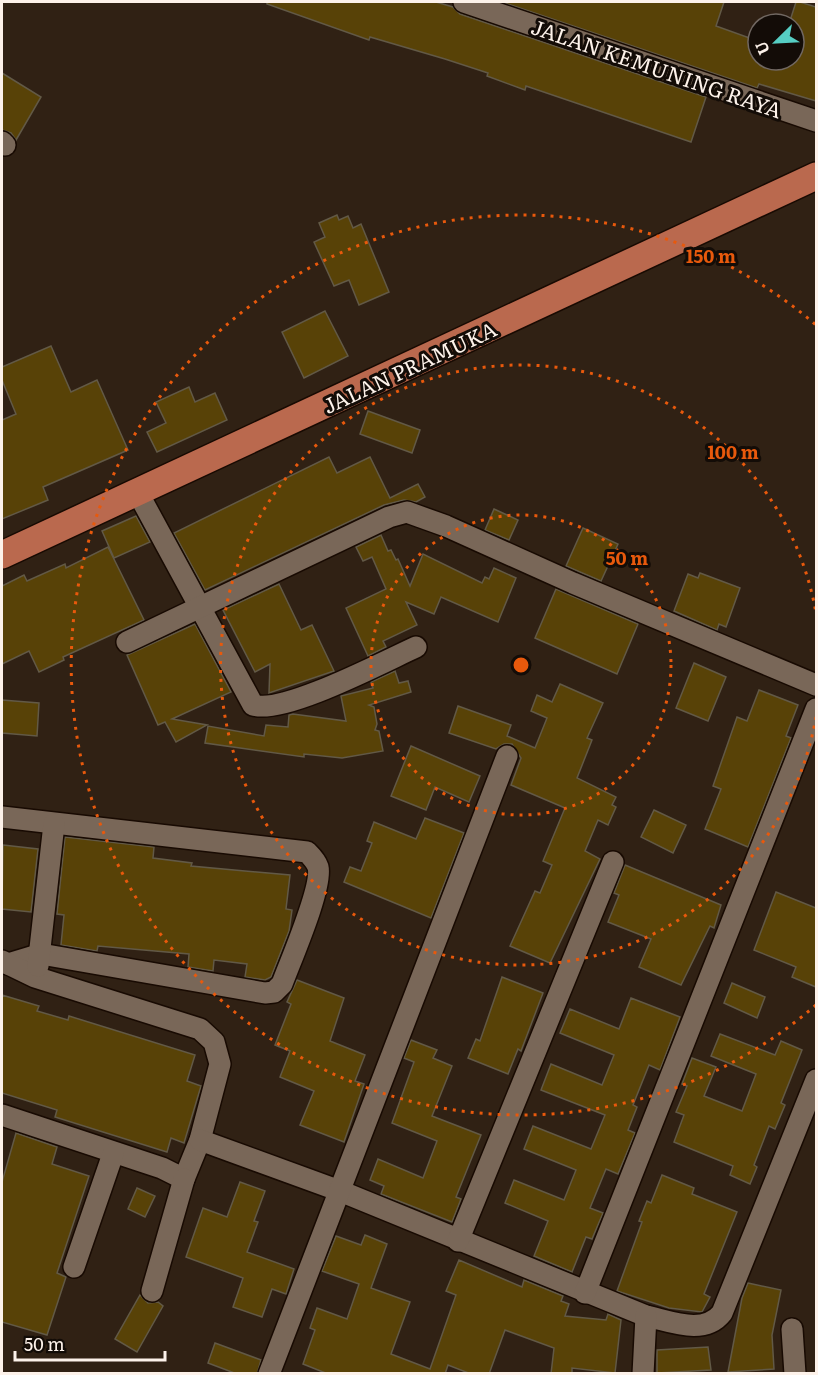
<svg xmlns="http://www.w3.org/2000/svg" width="818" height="1375" viewBox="0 0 818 1375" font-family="Literata,serif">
  <rect width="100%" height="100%" fill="#302114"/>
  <!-- building -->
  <g fill="#584207" stroke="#625946" stroke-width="1.5">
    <polygon points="267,2 436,2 453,7 460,14 706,97 691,142 526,86 525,90 487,76 488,73 445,59 370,37 369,40 267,4"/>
    <polygon points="502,2 724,2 716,26 758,41 758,60 794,60 794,24 789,24 796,2 800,2 816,7 816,101 759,84 757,88"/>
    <polygon points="2,73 41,97 16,140 11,133 2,130"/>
    <polygon points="337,215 339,220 348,216 353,228 361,224 389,292 359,305 349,280 334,286 314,242 325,237 319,223"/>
    <polygon points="325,311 348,356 304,378 282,332"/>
    <polygon points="51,346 71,392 97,380 128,450 43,487 48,500 2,519 2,420 16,414 2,380 2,367"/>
    <polygon points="189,387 195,402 215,393 227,420 157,452 147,432 166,423 156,402"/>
    <polygon points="368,411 420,430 412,453 360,434"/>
    <polygon points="329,457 337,473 370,457 390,498 418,484 425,497 416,502 404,500 384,505 205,590 174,533"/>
    <polygon points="494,509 518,520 509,540 485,530"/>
    <polygon points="136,516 150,542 114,558 102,531"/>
    <polygon points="583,528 618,544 601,581 566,566"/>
    <polygon points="381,535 388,551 391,550 396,560 398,559 410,586 423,554 482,583 485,577 489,579 494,568 516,578 498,622 441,597 434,614 406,602 417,625 383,641 386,647 368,656 346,608 386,589 372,557 363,561 356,547"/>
    <polygon points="108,547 144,620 63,657 64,660 39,672 29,651 2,664 2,586 24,575 27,581 65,564 66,568"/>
    <polygon points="700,573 740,588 726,627 719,624 717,630 674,611 688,574 698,578"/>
    <polygon points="279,584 301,630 312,625 334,671 269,693 270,664 255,672 223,610"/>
    <polygon points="556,589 638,624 617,674 535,638"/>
    <polygon points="195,624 231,692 172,719 207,725 176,742 165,722 158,725 127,655"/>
    <polygon points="694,663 726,677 708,721 676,708"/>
    <polygon points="395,671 399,683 408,681 411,692 369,705 374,707 377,724 375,730 379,731 383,751 342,758 304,754 304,757 205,743 208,726 264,736 266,725 288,727 289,715 293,714 346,721 341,696 373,688 371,682"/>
    <polygon points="560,684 603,703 587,738 592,740 577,778 616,797 612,805 616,807 608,825 598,820 585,851 600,859 550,963 510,946 535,891 540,893 552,865 543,861 565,808 511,785 521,758 512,744 504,744 496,749 449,733 458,706 511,725 507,736 535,748 547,718 531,711 537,695 552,702"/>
    <polygon points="759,690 798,705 786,736 791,738 748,847 705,829 721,789 713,786 737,717 747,721"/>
    <polygon points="2,700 39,703 37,736 2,733"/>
    <polygon points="411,746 480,776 469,802 435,787 426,810 391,796"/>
    <polygon points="654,810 686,825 673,853 641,837"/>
    <polygon points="425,818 464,833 431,918 344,882 350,867 361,871 372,843 367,841 374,822 416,839"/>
    <polygon points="65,837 154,847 153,858 192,863 191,866 290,875 286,909 292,910 289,931 271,977 265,980 245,977 247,964 214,960 213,971 188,967 189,954 98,946 97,951 61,945 64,915 57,914"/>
    <polygon points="3,845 38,849 31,912 2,909"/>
    <polygon points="625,865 721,905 714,928 710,926 681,985 639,967 651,939 608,922 619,895 614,893"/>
    <polygon points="776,892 816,908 816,987 792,977 796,967 754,950"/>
    <polygon points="502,977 543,993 521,1051 518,1049 508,1074 468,1058 476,1039 480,1041"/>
    <polygon points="297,980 344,998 330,1041 365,1055 355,1081 364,1084 344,1142 300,1125 314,1091 280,1077 290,1051 275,1045 291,1004 287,1002"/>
    <polygon points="732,983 765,997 757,1018 724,1003"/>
    <polygon points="2,995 39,1006 37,1011 68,1020 69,1016 195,1055 187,1081 201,1086 184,1143 171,1138 167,1152 55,1117 57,1110 2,1093"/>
    <polygon points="631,998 680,1017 660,1070 649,1065 633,1105 637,1107 628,1130 635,1133 618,1174 606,1169 590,1208 603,1213 592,1239 586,1237 572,1272 534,1256 548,1221 505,1203 514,1180 564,1200 576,1170 524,1149 533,1126 591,1149 605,1115 541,1090 551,1064 602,1085 614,1055 560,1033 570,1009 619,1029"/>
    <polygon points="720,1034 775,1055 781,1041 802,1050 781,1103 785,1105 775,1129 769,1126 754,1165 757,1167 750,1184 730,1175 733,1166 674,1142 684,1115 676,1112 687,1086 682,1084 692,1058 716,1067 704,1096 742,1111 756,1074 711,1056"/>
    <polygon points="411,1040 437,1050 433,1058 452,1066 432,1116 481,1135 456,1197 461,1199 452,1222 381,1194 384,1186 370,1180 378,1159 423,1178 437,1141 392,1123 414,1062 404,1058"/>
    <polygon points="16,1133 57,1147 52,1164 89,1176 57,1273 66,1277 47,1335 2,1322 2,1182"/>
    <polygon points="662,1175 694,1188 692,1194 737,1212 704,1294 710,1297 702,1312 669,1308 617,1291 642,1222 639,1221 647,1201 651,1203"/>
    <polygon points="240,1182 265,1191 254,1221 258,1222 247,1252 294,1269 286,1294 272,1289 262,1317 233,1307 243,1278 186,1257 203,1208 227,1217"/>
    <polygon points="137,1188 155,1196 145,1217 128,1209"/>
    <polygon points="365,1235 387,1244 371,1288 410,1302 391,1354 430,1369 456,1295 446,1291 459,1260 522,1287 524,1280 563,1296 561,1301 569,1304 565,1316 606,1320 608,1314 621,1320 615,1373 572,1368 572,1374 551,1374 554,1348 505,1330 489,1374 471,1374 448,1365 445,1374 328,1374 303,1364 315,1330 310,1328 317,1308 347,1319 359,1284 322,1271 336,1236 361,1245"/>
    <polygon points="748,1283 781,1290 772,1335 774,1369 728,1372 742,1298"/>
    <polygon points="140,1295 148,1303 158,1302 163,1306 137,1352 115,1339"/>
    <polygon points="215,1343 261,1360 257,1374 237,1374 208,1363"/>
    <polygon points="708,1347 711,1370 657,1373 657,1350"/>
  </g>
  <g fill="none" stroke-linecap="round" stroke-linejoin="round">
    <defs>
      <g id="minor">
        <polyline points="464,2 816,121"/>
        <polyline points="2,142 5,145"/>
        <path d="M 138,493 L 253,705 C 283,715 385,661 416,647"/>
        <polyline points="127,642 389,517 407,512 446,526 573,583 816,685"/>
        <path d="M 2,817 L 307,852 C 312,857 316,861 318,867 C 323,887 290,962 282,984 L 274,992 L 265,993 L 41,954 L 8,964"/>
        <polyline points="2,961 35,977 200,1029 214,1042 220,1064 200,1140 184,1179 162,1168 2,1115"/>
        <polyline points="38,966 54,824"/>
        <path d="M 200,1140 L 340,1191 L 646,1316 C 670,1321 704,1336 722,1313 L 816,1080"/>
        <polyline points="458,1241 613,862"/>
        <polyline points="74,1267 113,1154"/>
        <polyline points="152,1291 184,1179"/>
        <polyline points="585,1293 816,709"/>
        <polyline points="792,1329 795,1374"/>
        <polyline points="269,1374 507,756"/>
        <polyline points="643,1374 646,1316"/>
      </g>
      <polyline id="major" points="2,555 816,176"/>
    </defs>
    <!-- minor casing -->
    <use href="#minor" stroke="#180a02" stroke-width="24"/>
    <!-- major casing -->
    <use href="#major" stroke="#180a02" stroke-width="30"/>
    <!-- minor -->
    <use href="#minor" stroke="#796758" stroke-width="21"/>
    <!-- major -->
    <use href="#major" stroke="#ba694e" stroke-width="27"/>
  </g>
  <!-- distance rings -->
  <g fill="none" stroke="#e8590c" stroke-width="3" stroke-dasharray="3 6">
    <circle cx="521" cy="665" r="150"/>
    <path d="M816 717A300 300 0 1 1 816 613"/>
    <path d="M816 1005A450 450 0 1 1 816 325"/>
  </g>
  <g text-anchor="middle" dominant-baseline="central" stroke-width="6" stroke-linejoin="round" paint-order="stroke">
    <!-- street labels -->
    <g font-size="21" fill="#fdf2ea" stroke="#130c07">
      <text transform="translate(657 67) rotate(19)">JALAN KEMUNING RAYA</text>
      <text transform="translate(409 366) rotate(-25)">JALAN PRAMUKA</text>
    </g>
  </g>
  <circle cx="521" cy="665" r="9" fill="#e8590c" stroke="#130c07" stroke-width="3"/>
  <g font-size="18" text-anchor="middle" font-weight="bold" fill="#e8590c" stroke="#130c07" stroke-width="6" stroke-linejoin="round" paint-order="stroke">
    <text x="711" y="263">150 m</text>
    <text x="733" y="459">100 m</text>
    <text x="627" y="565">50 m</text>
  </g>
  <!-- border -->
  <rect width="818" height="1375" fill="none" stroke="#fdf2ea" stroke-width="6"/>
  <!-- north arrow -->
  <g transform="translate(776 42) rotate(246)"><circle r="28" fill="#130c07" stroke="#716862" stroke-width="1.5"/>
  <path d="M0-4.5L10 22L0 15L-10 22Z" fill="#56cec3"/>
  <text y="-9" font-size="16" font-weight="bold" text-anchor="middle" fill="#fdf2ea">U</text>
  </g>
  <!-- scale -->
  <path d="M15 1351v9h150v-9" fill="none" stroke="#fdf2ea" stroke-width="3"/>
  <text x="24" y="1351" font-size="18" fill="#fdf2ea" stroke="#130c07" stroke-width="4.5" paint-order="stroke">50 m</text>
</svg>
